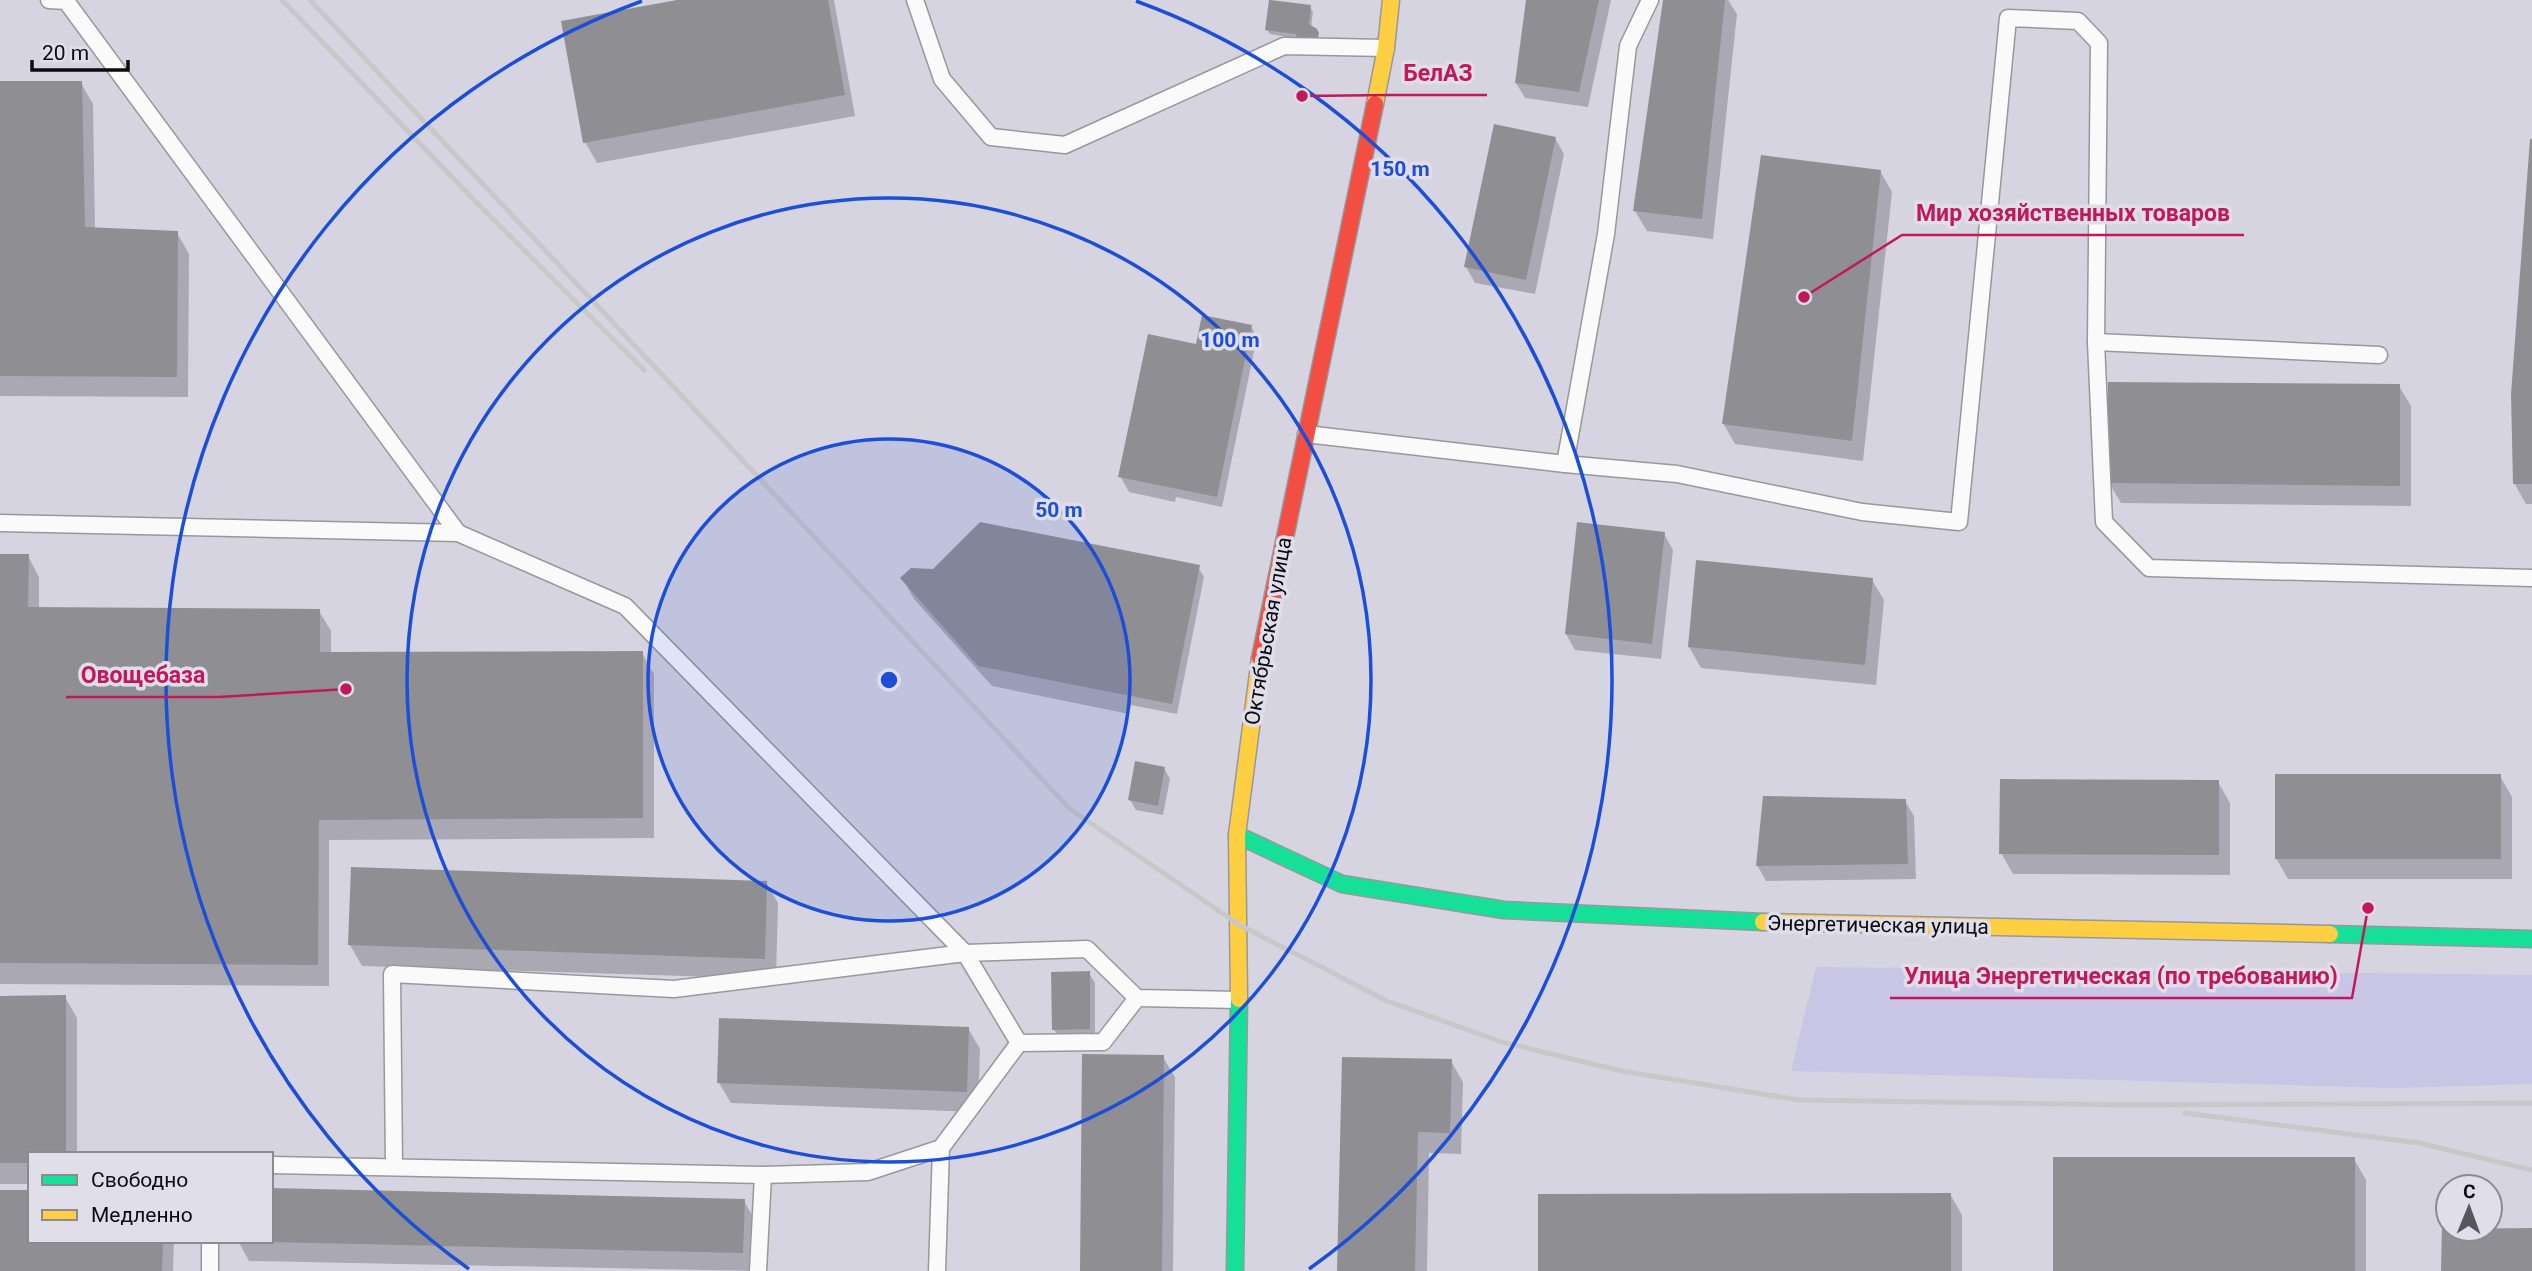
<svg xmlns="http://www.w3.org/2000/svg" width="2532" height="1271" viewBox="0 0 2532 1271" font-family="Roboto,sans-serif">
  <rect width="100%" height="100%" fill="#e1e1e6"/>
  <!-- built -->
  <path fill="#d5d4e0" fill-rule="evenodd" d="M 0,0 L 2532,0 L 2532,1271 L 0,1271 ZM 30,1154 L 271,1154 L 271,1241 L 30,1241 ZM 2448,1187 L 2490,1187 L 2490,1229 L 2448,1229 Z"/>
  <!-- green -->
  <polygon fill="#c9c5e5" points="1816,967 2532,975 2532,1084 2393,1088 1791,1071"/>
  <!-- shadow -->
  <g fill="#0003">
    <polygon points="687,0 834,0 855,116 597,163 585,142"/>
    <polygon points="1527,0 1611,0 1588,107 1525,98 1516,83"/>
    <polygon points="1664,0 1728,0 1737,14 1713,239 1647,231 1635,211"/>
    <polygon points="1310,7 1313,12 1311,27 1318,35 1320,43 1270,34 1267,30"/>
    <polygon points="0,83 81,83 93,104 95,230 177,233 189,254 188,397 0,396"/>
    <polygon points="2532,136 2532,504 2526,504 2514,483 2512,394"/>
    <polygon points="1555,138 1564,154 1535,294 1475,283 1466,267"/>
    <polygon points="1880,171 1892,192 1863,461 1735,444 1723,423"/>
    <polygon points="1251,326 1257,337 1222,507 1176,497 1175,502 1129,492 1120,476 1194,345"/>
    <polygon points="2399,386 2411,406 2411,506 2121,503 2109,483"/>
    <polygon points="1664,534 1673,550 1661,659 1575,650 1566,634"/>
    <polygon points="0,556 28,556 39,577 39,609 319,611 331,631 331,654 642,653 654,674 654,838 329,840 329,986 0,984"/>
    <polygon points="1198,567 1204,577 1177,714 1131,705 1129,714 992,686 914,599 902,578"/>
    <polygon points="1872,580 1884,600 1876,685 1701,668 1689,647"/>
    <polygon points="1164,768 1170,779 1163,815 1136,810 1130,800"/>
    <polygon points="2500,776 2512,797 2512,879 2288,879 2276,858"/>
    <polygon points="2218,782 2230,803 2230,875 2013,874 2001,853"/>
    <polygon points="1905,801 1914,816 1916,879 1766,881 1757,865"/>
    <polygon points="766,882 778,903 776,979 362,966 350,945"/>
    <polygon points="1089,973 1095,983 1095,1039 1060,1040 1054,1029"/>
    <polygon points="65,997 77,1018 77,1154 30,1154 30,1184 0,1184 0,998"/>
    <polygon points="968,1028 980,1049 978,1112 731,1103 719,1083"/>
    <polygon points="1163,1057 1175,1077 1173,1271 1082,1271"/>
    <polygon points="1451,1061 1463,1082 1461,1154 1429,1153 1427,1271 1339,1271"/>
    <polygon points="2354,1159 2366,1180 2366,1271 2055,1271"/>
    <polygon points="0,1192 30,1241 174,1241 173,1271 0,1271"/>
    <polygon points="1950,1194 1962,1215 1962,1271 1540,1271"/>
    <polygon points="744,1201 756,1222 755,1271 249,1261 238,1241 271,1241"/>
  </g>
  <!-- building -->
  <g fill="#8f8f93">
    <polygon points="677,0 828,0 845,95 583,143 561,21"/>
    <polygon points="1269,0 1311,5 1309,24 1317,29 1319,33 1317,42 1297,41 1296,34 1265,30"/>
    <polygon points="1526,0 1599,0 1579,92 1515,83"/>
    <polygon points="1663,0 1725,0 1702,219 1633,211"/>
    <polygon points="0,81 82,81 85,227 178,231 177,377 0,376"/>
    <polygon points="1494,124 1556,137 1526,280 1464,267"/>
    <polygon points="2530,139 2532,139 2532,484 2513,484 2511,394"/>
    <polygon points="1761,155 1881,170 1852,441 1722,424"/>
    <polygon points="1202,315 1252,325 1217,497 1118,477 1148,334 1196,344"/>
    <polygon points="2108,382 2400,384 2400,486 2108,483"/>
    <polygon points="980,522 1200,565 1172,704 978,666 900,578 911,568 933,569"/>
    <polygon points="1577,522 1665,532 1652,644 1565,634"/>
    <polygon points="0,554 29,554 28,607 320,609 320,652 643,651 643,818 319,820 318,965 0,963"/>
    <polygon points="1696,560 1873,578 1865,665 1688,647"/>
    <polygon points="1135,761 1165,767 1158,806 1128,800"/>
    <rect x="2275" y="774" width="226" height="85"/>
    <polygon points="2000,779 2219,780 2219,855 1999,854"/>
    <polygon points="1763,796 1906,799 1908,864 1756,866"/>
    <polygon points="351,867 767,881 765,959 348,945"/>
    <polygon points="1090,971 1090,1029 1052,1030 1051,972"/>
    <polygon points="66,995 66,1154 30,1154 30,1163 0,1163 0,996"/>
    <polygon points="719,1018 969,1027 967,1092 717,1083"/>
    <polygon points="1082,1054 1164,1055 1162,1271 1080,1271"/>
    <polygon points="1342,1057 1452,1059 1450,1133 1418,1132 1415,1271 1337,1271"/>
    <rect x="2053" y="1157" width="302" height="114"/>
    <polygon points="271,1188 745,1199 743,1253 271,1242"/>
    <polygon points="0,1190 30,1190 30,1241 163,1241 162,1271 0,1271"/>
    <polygon points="1951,1193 1951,1271 1538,1271 1538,1194"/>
    <polygon points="2442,1226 2448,1226 2448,1229 2532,1228 2532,1271 2441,1271"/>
  </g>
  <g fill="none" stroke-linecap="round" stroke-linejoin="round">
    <defs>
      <g id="lane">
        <polyline points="49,0 66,1 458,533"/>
        <polyline points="915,0 942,79 991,137 1065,145 1284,46 1386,48"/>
        <polyline points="2096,342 2379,355"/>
        <polyline points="1306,434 1565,464 1677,474 1862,512 1959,522 2008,18 2078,21 2099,43 2096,342 2104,522 2149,568 2532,578"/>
        <polyline points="1565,464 1606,234 1628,46 1650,0"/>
        <polyline points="0,523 458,533 625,606 965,953 1087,949 1137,998 1239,1000"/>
        <polyline points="271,1165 763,1175 868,1172 941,1148 1019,1043"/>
        <polyline points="394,1166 392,974 674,989 965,953 1019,1043 1103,1042 1137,998"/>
        <polyline points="210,1271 210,1241"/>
        <polyline points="758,1271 763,1175"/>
        <polyline points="937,1271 941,1148"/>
      </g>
      <g id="fast">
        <polyline points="1237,835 1342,884 1504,910 1763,922"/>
        <polyline points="2330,934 2532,939"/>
        <polyline points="1235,1271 1239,999"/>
      </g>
      <g id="slow">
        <polyline points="1375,104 1386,48 1391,0"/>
        <polyline points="1763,922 2330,934"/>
        <polyline points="1239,999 1237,835 1260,658"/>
      </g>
      <polyline id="jam" points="1260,658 1375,104"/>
    </defs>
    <!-- lane casing -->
    <use href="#lane" stroke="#98989c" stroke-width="19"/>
    <!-- fast casing -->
    <use href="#fast" stroke="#98989c" stroke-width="19"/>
    <!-- slow casing -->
    <use href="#slow" stroke="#98989c" stroke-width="19"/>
    <!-- jam casing -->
    <use href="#jam" stroke="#98989c" stroke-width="19"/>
    <!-- lane -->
    <use href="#lane" stroke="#fafafb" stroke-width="16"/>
    <!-- fast -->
    <use href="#fast" stroke="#16e098" stroke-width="16"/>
    <!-- slow -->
    <use href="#slow" stroke="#ffcf43" stroke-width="16"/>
    <!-- jam -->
    <use href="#jam" stroke="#f24e42" stroke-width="16"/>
    <!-- rail -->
    <g stroke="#c8c8c9" stroke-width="5">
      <polyline points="282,0 474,200 644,370"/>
      <polyline points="310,0 1070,809 1238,924 1387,1001 1502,1042 1622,1071 1799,1100 2126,1105 2532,1103"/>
      <polyline points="2185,1113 2419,1143 2532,1170"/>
    </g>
  </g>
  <!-- distance rings -->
  <circle cx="889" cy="680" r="241" fill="#1d4ed8" fill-opacity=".12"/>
  <g fill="none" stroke="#1d4ed8" stroke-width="3.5">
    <circle cx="889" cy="680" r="241"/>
    <circle cx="889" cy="680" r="482"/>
    <path d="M469 1269A723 723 0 0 1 642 1M1136 1A723 723 0 0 1 1309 1269"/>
  </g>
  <g text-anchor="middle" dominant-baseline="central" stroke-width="7" stroke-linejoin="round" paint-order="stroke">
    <!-- street labels -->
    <g font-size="21" fill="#0c0b0f" stroke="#e0dee9">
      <text transform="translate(1268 631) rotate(-80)">Октябрьская улица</text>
      <text transform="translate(1878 925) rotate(1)">Энергетическая улица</text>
    </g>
  </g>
  <circle cx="889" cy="680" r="10" fill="#1d4ed8" stroke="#e0dee9" stroke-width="3.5"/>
  <g font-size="21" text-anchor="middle" font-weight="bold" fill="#1d4ed8" stroke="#e0dee9" stroke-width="7" stroke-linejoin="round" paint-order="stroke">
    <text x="1400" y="176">150 m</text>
    <text x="1230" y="347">100 m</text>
    <text x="1059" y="517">50 m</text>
  </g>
  <!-- callouts -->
  <path fill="none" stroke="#c2185b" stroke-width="2.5" d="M1302 96L1390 95H1487M1804 297L1902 235H2244M346 689L219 697H66M2368 908L2352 998H1890"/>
  <g fill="#c2185b" stroke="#e0dee9" stroke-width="2.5">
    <circle cx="1302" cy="96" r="7"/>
    <circle cx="1804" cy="297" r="7"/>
    <circle cx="346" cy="689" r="7"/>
    <circle cx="2368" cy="908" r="7"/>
  </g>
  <g font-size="23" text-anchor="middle" font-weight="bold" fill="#c2185b" stroke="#e0dee9" stroke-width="7" stroke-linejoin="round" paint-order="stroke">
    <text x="1438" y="81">БелАЗ</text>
    <text x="2073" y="221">Мир хозяйственных товаров</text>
    <text x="143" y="683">Овощебаза</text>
    <text x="2121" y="984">Улица Энергетическая (по требованию)</text>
  </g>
  <!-- legend -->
  <rect x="28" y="1152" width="245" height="91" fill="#e0dee9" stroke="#8b8a92" stroke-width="2"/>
  <rect x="42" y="1175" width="35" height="10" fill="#16e098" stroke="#8b8a92" stroke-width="2"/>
  <text x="91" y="1187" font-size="21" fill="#0c0b0f">Свободно</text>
  <rect x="42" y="1210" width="35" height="10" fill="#ffcf43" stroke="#8b8a92" stroke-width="2"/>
  <text x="91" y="1222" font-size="21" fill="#0c0b0f">Медленно</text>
  <!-- north arrow -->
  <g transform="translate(2469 1208) rotate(1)"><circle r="33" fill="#e0dee9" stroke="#8b8a92" stroke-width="2"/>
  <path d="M0-5L12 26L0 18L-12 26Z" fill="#57565a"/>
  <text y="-10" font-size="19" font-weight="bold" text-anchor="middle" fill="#0c0b0f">С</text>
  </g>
  <!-- scale -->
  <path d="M32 60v10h96v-10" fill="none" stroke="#0c0b0f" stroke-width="3.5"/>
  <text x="42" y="60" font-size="21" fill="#0c0b0f" stroke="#e0dee9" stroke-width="5" paint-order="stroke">20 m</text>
</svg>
